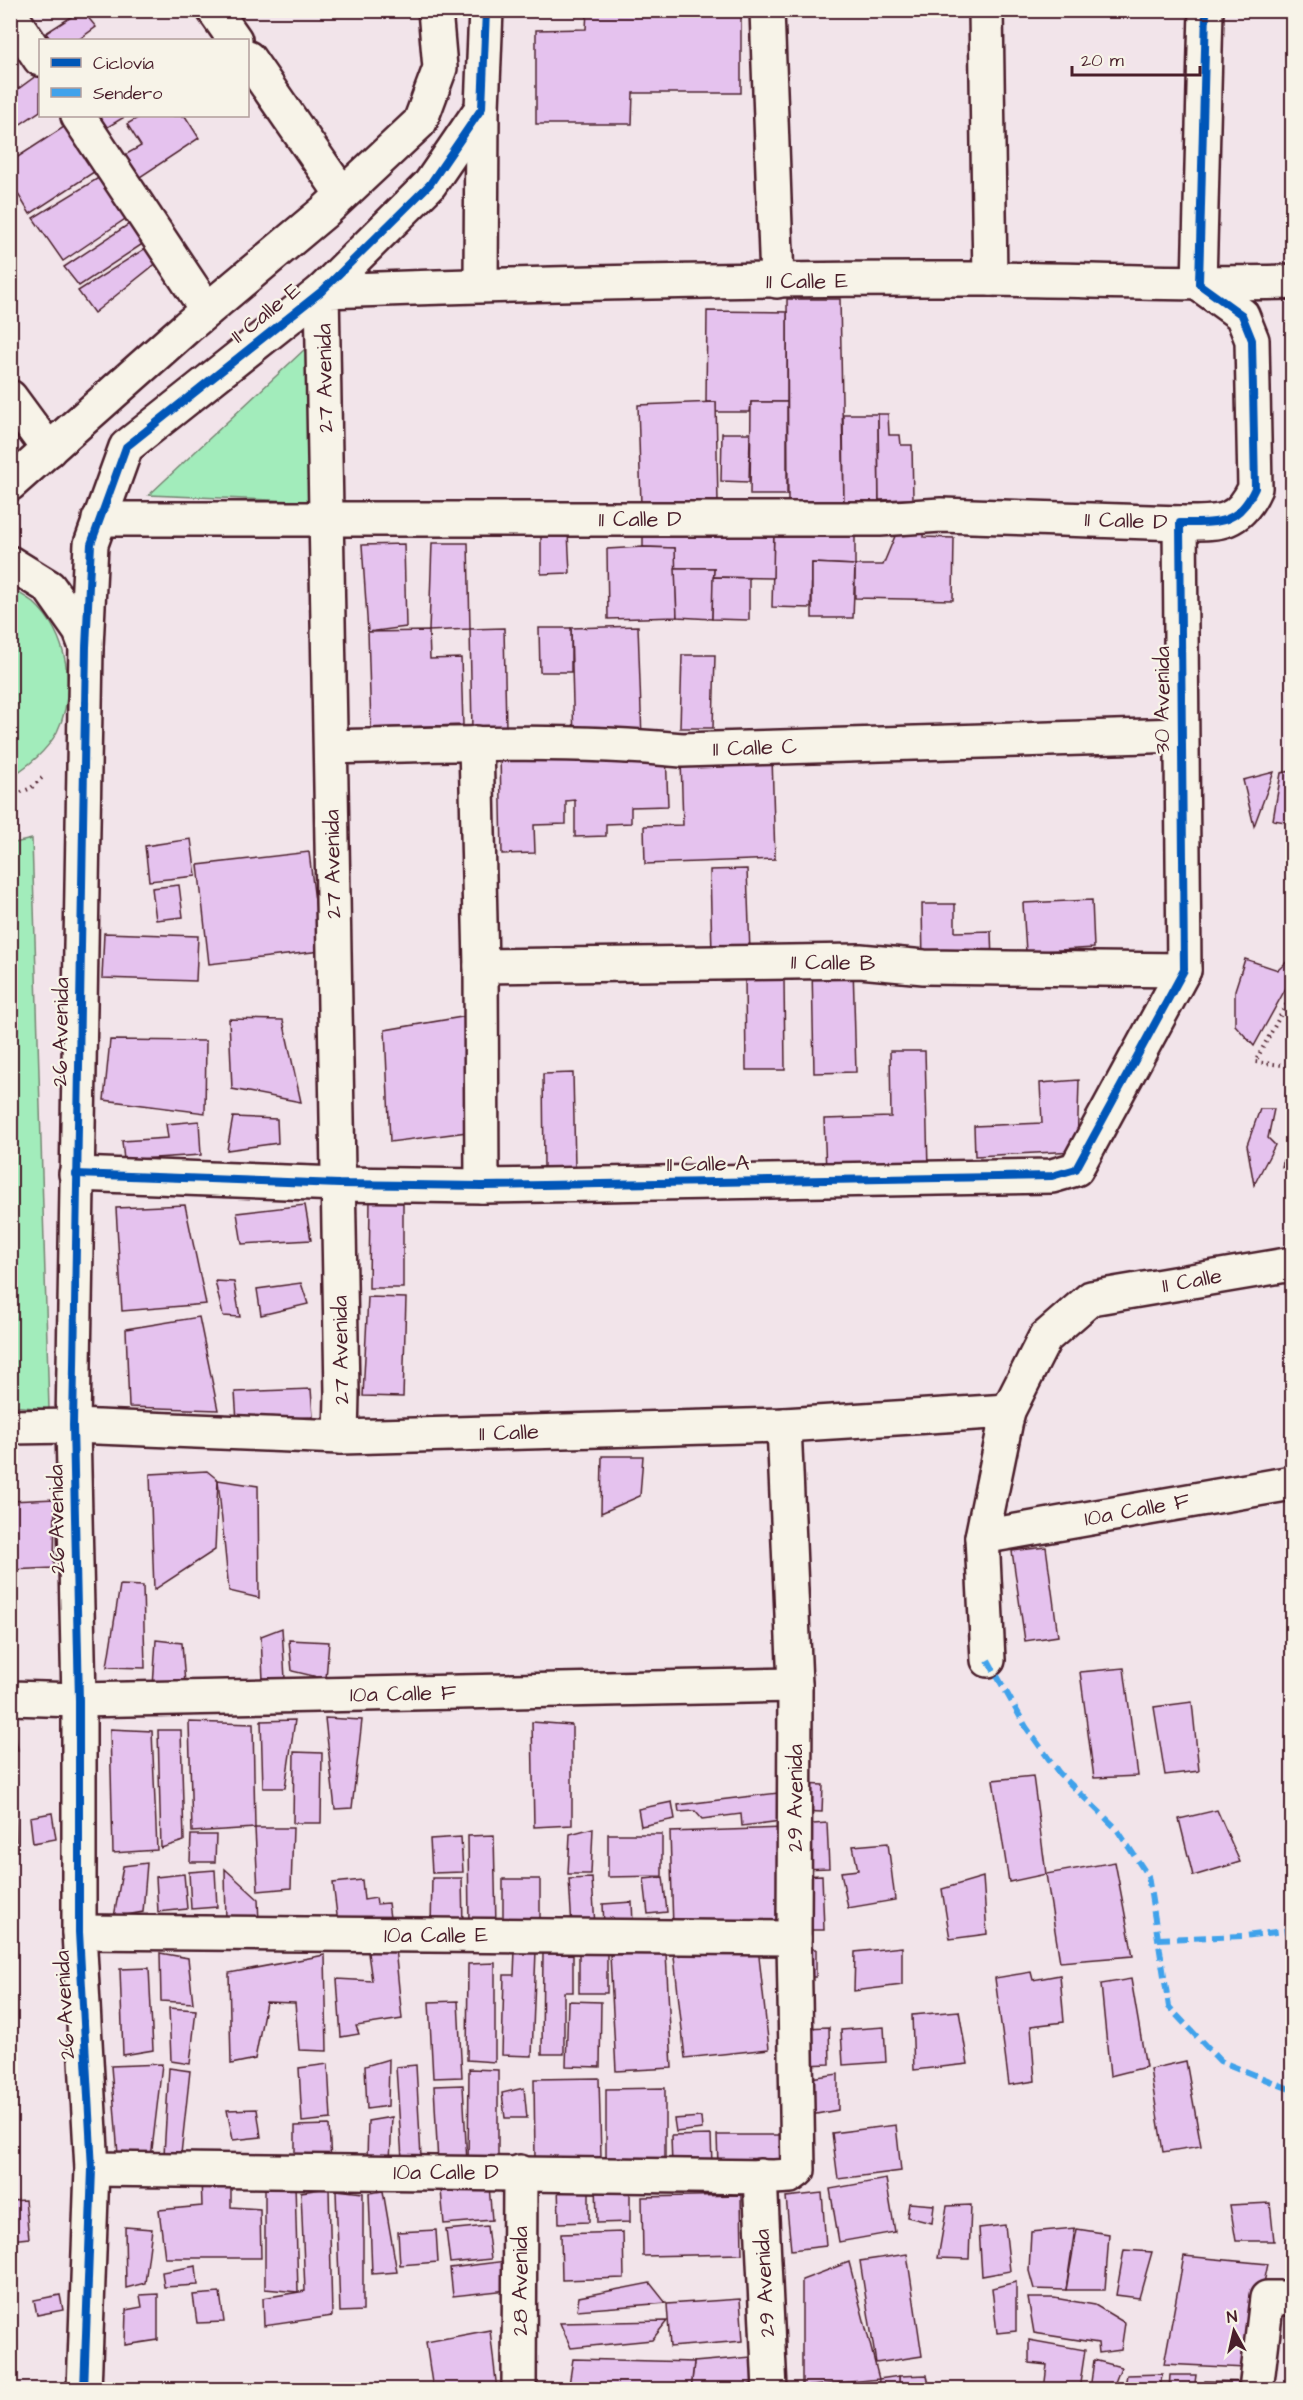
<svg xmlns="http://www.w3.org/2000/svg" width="1303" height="2400" viewBox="0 0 1303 2400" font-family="'Architects Daughter',sans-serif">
  <rect width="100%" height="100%" fill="#f2e4ea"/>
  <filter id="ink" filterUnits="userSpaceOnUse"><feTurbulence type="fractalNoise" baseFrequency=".0167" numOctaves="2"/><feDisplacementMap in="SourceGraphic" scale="12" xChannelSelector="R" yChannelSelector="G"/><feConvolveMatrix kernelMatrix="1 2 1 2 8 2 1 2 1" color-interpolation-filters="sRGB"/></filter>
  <g filter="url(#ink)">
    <!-- green -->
    <g fill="#a2ecbb" stroke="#768673" stroke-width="1.5">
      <polygon points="306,348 319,502 149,495"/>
      <path d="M 11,588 C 18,593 27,597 34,603 C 68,634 77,691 57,732 C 46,752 29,765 11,777 Z"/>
      <polygon points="32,839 49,1409 10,1406 10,844"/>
    </g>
    <!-- building -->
    <g fill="#e5c2ee" stroke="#4a1f2b" stroke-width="1.5">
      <polygon points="82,10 96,27 78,40 51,40 46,33"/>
      <polygon points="587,10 741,10 741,93 633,93 632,124 536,124 536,30 586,29"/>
      <polygon points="40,73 40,111 10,131 10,95"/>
      <polygon points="97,116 126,116 106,128"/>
      <polygon points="141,116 185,116 199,138 137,179 123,156 141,146 127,124"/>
      <polygon points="70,123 100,168 30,214 10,181 10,162"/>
      <polygon points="105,174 131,215 63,261 33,218"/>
      <polygon points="132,222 147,241 79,286 64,267"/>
      <polygon points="149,246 159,261 94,313 78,291"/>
      <polygon points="787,299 840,299 844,505 788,506"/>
      <polygon points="707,311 787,312 787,402 751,402 750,412 716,412 716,402 706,402"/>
      <polygon points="716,402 718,503 641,505 638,405"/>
      <polygon points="751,402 787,402 787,495 750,495"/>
      <polygon points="843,414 878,414 879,517 844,505"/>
      <polygon points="878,414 888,414 889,435 900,435 901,445 912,445 913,499 879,500"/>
      <polygon points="10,421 22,438 10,446"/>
      <polygon points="722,433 750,433 749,482 721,481"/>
      <polygon points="925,516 924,537 954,538 953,600 855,598 855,565 883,565 903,517"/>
      <polygon points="774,524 855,525 855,565 812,563 811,608 772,607"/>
      <polygon points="774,524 773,578 713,577 714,568 675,568 675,548 643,547 643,528"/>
      <polygon points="568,532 570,573 541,574 541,533"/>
      <polygon points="432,543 468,543 470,629 429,631"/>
      <polygon points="404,544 406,627 368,632 362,545"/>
      <polygon points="643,547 675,548 677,617 608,619 607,549"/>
      <polygon points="812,563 855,565 853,618 812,618"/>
      <polygon points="675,568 714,568 712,619 677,617"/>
      <polygon points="713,577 749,578 749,620 712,619"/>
      <polygon points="638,626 642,739 574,742 571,628"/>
      <polygon points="504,628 506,729 472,730 470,629"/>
      <polygon points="539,628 571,628 571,672 540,672"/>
      <polygon points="429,631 430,659 461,658 463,725 371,728 368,632"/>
      <polygon points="682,655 715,655 713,728 680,728"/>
      <polygon points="666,751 668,806 631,807 631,823 606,824 606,836 575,837 575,800 566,801 566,824 534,825 535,853 502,854 500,754"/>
      <polygon points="772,757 775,859 645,864 644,826 683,825 681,760"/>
      <polygon points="1292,771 1292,823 1273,820 1281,773"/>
      <polygon points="1274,772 1254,826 1243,780"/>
      <polygon points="191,839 196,876 149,881 145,846"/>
      <polygon points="309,852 321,951 209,964 198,865"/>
      <polygon points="747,869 750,953 712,954 710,870"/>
      <polygon points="179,885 183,917 156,920 152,888"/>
      <polygon points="1092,900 1094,948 1026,952 1023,903"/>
      <polygon points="922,904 955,904 955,932 991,931 992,963 923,965"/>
      <polygon points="104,933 198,936 196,981 102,978"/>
      <polygon points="1292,957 1292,977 1254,1046 1235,1025 1235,990 1245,959 1278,970"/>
      <polygon points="853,966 856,1072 814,1073 812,967"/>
      <polygon points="745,978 784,978 785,1070 746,1070"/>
      <polygon points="468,1016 467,1132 390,1142 385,1030"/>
      <polygon points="229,1019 283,1020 301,1102 232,1089"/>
      <polygon points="110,1040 206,1041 205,1113 104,1100"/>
      <polygon points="890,1051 925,1051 928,1169 826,1172 824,1119 891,1117"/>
      <polygon points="573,1073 575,1167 544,1168 543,1074"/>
      <polygon points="1079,1080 1077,1151 975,1156 974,1126 1042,1123 1040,1083"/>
      <polygon points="1260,1109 1274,1109 1268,1138 1275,1145 1254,1185 1247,1145"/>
      <polygon points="233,1117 277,1119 278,1143 227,1150"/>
      <polygon points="199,1121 201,1155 124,1160 122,1141 168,1138 166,1124"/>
      <polygon points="1292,1124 1292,1170 1282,1167"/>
      <polygon points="370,1198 403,1198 403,1288 369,1288"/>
      <polygon points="185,1205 206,1304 122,1311 116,1208"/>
      <polygon points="305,1205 311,1240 242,1244 237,1213"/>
      <polygon points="215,1281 234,1282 240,1317 223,1316"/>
      <polygon points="301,1283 308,1304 261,1315 257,1289"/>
      <polygon points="368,1297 406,1298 403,1397 363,1396"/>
      <polygon points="199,1317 218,1410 129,1407 126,1329"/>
      <polygon points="311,1389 313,1417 237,1421 235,1392"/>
      <polygon points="602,1456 643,1456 640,1496 601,1513"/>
      <polygon points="207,1471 218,1480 215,1550 154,1590 150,1474"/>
      <polygon points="218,1480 258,1486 259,1598 229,1591"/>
      <polygon points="55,1499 54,1568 10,1570 10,1501"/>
      <polygon points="1046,1547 1058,1636 1025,1641 1012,1551"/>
      <polygon points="120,1585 143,1586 145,1668 107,1667"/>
      <polygon points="10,1622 16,1674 10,1675"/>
      <polygon points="282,1628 285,1679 263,1680 261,1636"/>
      <polygon points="156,1640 182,1643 186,1698 153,1687"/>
      <polygon points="289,1640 329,1642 326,1679 292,1671"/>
      <polygon points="1124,1668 1138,1776 1094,1778 1080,1672"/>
      <polygon points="1192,1702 1199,1771 1165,1775 1154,1707"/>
      <polygon points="10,1708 18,1750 10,1751"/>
      <polygon points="325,1718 362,1720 352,1808 335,1809"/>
      <polygon points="295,1720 285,1788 263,1788 261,1721"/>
      <polygon points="189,1722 253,1724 255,1828 192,1832"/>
      <polygon points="532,1722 572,1725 572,1825 534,1827"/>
      <polygon points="110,1729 152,1731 157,1850 113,1853"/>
      <polygon points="158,1730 181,1730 184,1841 161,1848"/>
      <polygon points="294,1752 322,1753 321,1823 293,1823"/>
      <polygon points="1033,1776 1046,1874 1009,1882 993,1780"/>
      <polygon points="801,1784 823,1785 822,1812 800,1811"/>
      <polygon points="778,1793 781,1821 742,1826 741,1814 702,1819 695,1811 679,1812 678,1805"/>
      <polygon points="672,1802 675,1819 641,1826 638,1809"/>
      <polygon points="15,1804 16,1841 10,1840 10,1805"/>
      <polygon points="1217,1810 1240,1862 1193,1876 1179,1819"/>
      <polygon points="52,1813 56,1839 33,1843 30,1817"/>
      <polygon points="827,1823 829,1868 802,1869 799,1825"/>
      <polygon points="255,1828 293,1828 291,1888 258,1891"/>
      <polygon points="593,1828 591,1874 568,1874 570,1834"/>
      <polygon points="784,1828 787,1923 673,1928 670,1832"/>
      <polygon points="608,1834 662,1834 662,1876 608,1877"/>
      <polygon points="191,1835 216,1835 215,1862 190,1862"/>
      <polygon points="494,1835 496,1926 469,1926 468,1836"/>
      <polygon points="461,1837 463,1872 432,1873 430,1839"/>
      <polygon points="888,1843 895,1900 848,1908 841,1872 858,1870 853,1846"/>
      <polygon points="1115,1862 1133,1956 1060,1962 1046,1874"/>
      <polygon points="147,1863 143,1912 114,1917 123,1866"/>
      <polygon points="225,1869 258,1899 259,1923 226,1924"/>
      <polygon points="215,1870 217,1907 191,1909 189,1872"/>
      <polygon points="184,1874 187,1909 158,1912 156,1877"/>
      <polygon points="822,1875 824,1930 800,1930 798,1876"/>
      <polygon points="663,1877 667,1912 648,1914 644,1879"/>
      <polygon points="983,1877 987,1934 950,1939 942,1889"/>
      <polygon points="432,1878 462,1878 463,1927 431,1927"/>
      <polygon points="592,1878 595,1926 572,1927 569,1879"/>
      <rect x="503" y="1879" width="37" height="46"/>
      <polygon points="362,1880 364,1900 376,1898 377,1904 388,1903 391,1925 339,1931 333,1883"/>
      <polygon points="632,1902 633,1924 604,1926 603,1904"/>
      <polygon points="758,1947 769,2049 685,2058 674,1956"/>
      <polygon points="902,1947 902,1985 854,1991 855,1952"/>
      <polygon points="395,1948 402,2019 356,2026 359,2034 341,2037 337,1979 372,1981 368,1953"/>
      <rect x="801" y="1949" width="15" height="28"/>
      <polygon points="515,1950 536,1950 532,2056 502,2055 504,1975 514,1975"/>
      <polygon points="607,1952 607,1993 579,1993 579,1953"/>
      <polygon points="160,1953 188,1958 193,2003 161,2001"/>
      <polygon points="543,1953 573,1953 573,1992 564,1992 564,2054 542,2054"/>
      <polygon points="666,1953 672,2068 616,2071 610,1955"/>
      <polygon points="325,1955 327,2051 299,2050 295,2003 266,2002 255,2059 231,2064 229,1973"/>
      <polygon points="495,1963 495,2062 467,2060 468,1964"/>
      <polygon points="149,1968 153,2050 123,2055 120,1969"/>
      <polygon points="1031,1972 1033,1980 1060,1975 1064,2022 1031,2026 1035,2081 1009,2085 995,1978"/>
      <polygon points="1131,1979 1146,2067 1110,2076 1101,1984"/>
      <polygon points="458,2001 462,2077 433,2078 429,2002"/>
      <polygon points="568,2001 601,2002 600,2067 566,2066"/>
      <polygon points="169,2008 196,2010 190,2064 171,2061"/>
      <polygon points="959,2011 968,2064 914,2070 912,2015"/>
      <polygon points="829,2027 830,2064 804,2065 803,2028"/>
      <polygon points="884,2027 886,2062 843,2065 841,2030"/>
      <polygon points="389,2059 388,2106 367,2109 365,2066"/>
      <polygon points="1186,2061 1201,2146 1163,2152 1150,2069"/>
      <polygon points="162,2064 151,2158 118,2155 111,2066"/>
      <polygon points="328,2064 331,2119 302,2122 299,2068"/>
      <polygon points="416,2065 421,2157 402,2159 396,2067"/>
      <polygon points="169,2068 190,2071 181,2154 164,2155"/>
      <polygon points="469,2069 498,2070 498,2166 468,2166"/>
      <polygon points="10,2071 13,2071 14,2103 10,2102"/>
      <polygon points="838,2074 838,2110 805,2116 810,2078"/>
      <polygon points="599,2078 601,2158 535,2159 534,2079"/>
      <polygon points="463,2085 467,2163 438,2164 434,2086"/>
      <polygon points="524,2088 527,2118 505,2118 502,2093"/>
      <polygon points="665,2088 665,2165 606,2164 606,2089"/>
      <polygon points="257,2109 261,2137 233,2140 227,2110"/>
      <polygon points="392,2117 390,2162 367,2161 368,2121"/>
      <polygon points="701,2117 702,2129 676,2132 674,2119"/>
      <polygon points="329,2125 331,2163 295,2165 295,2126"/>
      <polygon points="896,2125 901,2171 838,2179 832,2133"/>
      <polygon points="711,2135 712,2165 672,2166 671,2136"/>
      <polygon points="717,2135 786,2135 787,2165 718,2165"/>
      <polygon points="231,2175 231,2207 260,2209 261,2258 165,2258 159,2210 202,2206 201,2177"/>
      <polygon points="886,2179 895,2232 839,2242 830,2189"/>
      <polygon points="630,2180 630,2222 597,2223 596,2181"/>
      <polygon points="589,2182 589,2222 559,2223 558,2183"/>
      <polygon points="295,2184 298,2292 265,2289 265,2187"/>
      <polygon points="489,2186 492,2220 444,2224 441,2190"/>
      <polygon points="329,2188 332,2316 264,2326 263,2298 305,2291 301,2192"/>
      <polygon points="336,2190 363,2193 363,2311 340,2312"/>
      <polygon points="383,2191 397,2272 372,2274 369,2193"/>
      <polygon points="822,2193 826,2246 791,2250 786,2197"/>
      <polygon points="741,2195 742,2254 643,2256 642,2197"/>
      <polygon points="25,2200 29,2238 10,2240 10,2201"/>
      <polygon points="909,2203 934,2205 932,2223 907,2217"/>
      <polygon points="1270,2203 1274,2241 1236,2241 1230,2205"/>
      <polygon points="971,2205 969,2259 938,2258 947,2206"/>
      <polygon points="1005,2225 1010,2271 982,2276 979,2228"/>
      <polygon points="487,2226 491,2259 450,2263 446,2230"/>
      <polygon points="125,2227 152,2229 145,2283 126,2288"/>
      <polygon points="1075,2228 1066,2290 1034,2289 1029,2271 1031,2232"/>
      <polygon points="1077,2229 1109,2234 1105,2290 1066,2290"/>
      <polygon points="436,2230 438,2262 400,2265 398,2232"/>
      <polygon points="623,2232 624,2278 562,2280 561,2234"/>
      <polygon points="1124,2250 1152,2252 1139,2298 1116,2295"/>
      <polygon points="907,2254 922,2356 876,2363 860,2261"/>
      <polygon points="1184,2256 1268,2264 1246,2368 1164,2364"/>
      <polygon points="514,2260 517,2289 453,2296 450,2268"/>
      <polygon points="849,2262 879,2379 802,2387 802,2280"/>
      <polygon points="196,2266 198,2285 164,2287 162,2272"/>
      <polygon points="1016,2282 1016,2331 997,2333 992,2288"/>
      <polygon points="650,2283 666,2303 577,2310 579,2297"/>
      <polygon points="220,2293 224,2322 197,2323 193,2295"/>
      <polygon points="158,2294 158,2340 125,2345 126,2310 142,2307 140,2295"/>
      <polygon points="60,2295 63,2310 37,2315 34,2300"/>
      <polygon points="1028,2298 1054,2298 1095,2305 1125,2323 1121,2350 1099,2353 1098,2343 1034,2333"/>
      <polygon points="740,2299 743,2341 670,2347 667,2304"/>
      <polygon points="667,2321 652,2340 571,2348 560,2323"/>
      <polygon points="490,2330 497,2390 433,2390 426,2342"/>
      <polygon points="1029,2340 1085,2350 1079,2390 1044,2390 1047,2365 1029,2363"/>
      <polygon points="763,2356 769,2378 731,2390 691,2390 694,2362"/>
      <polygon points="573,2359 694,2362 691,2390 600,2390 569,2385"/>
      <polygon points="1094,2360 1121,2367 1112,2390 1090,2390"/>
      <polygon points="1162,2374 1160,2390 1124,2390 1127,2375"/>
      <polygon points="927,2375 930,2390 899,2390 899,2376"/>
      <polygon points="1170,2375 1196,2375 1194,2390 1169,2390"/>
      <polygon points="899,2376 899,2390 878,2390 879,2379"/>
      <polygon points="1205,2381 1250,2382 1249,2390 1206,2390"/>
    </g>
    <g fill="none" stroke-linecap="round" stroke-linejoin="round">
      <defs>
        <g id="minor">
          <polyline points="214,10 235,40"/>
          <polyline points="767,10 777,281"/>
          <polyline points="986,10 990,279"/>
          <polyline points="10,14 40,59"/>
          <polyline points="248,58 342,194"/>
          <polyline points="78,116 207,310"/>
          <polyline points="481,285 482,108"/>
          <polyline points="10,397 49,450"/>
          <polyline points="99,519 880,519 941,515 1180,523"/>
          <polyline points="476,743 481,966 482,1186"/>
          <path d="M 331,747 C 448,744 565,739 682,750 L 1180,735"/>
          <polyline points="481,966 860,961 924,967 1184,970"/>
          <path d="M 76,1174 L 339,1184 L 482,1186 L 1052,1176 L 1076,1169 L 1184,970 L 1180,523 C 1217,523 1238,526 1255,488 L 1252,340 L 1242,315 L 1199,284 L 1206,10"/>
          <polyline points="10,1427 73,1426 341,1437 784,1425 1008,1411"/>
          <path d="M 341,1437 L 342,1393 L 322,291 C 545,283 768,278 990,279 C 1091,280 1192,285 1292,282"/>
          <polyline points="982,1537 1292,1483"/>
          <polyline points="988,1660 982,1537 1008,1411 1045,1338 1091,1298 1292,1264"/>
          <polyline points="10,1698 79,1700 795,1685"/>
          <polyline points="79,1932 794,1938"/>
          <polyline points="92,2169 774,2177 790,2176 798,2170 794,1938 795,1685 784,1425"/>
          <polyline points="760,2176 770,2390"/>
          <polyline points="519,2390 520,2172"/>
          <polyline points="1256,2390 1267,2298 1292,2298"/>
        </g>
        <g id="tertiary">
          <polyline points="10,484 187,327 324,212 420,122 440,68 435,10"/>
          <polyline points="10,563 49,587 80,631 86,647"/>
          <polyline points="84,2390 92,2169 79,1932 79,1700 73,1426 86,647 91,544 126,447 322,291 430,184 482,108 486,10"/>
        </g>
      </defs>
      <!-- minor casing -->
      <use href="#minor" stroke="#4a1f2b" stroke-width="38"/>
      <!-- tertiary casing -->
      <use href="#tertiary" stroke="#4a1f2b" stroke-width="38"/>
      <!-- path -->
      <g stroke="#4a1f2b" stroke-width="4" stroke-dasharray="1.5 4.5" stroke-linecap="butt">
        <polyline points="10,797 31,788 45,775"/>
        <polyline points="1292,994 1255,1062 1292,1066"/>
      </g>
      <!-- minor -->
      <use href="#minor" stroke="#f7f3e8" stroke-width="33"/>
      <!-- tertiary -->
      <use href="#tertiary" stroke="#f7f3e8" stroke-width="33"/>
      <!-- quiet -->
      <g stroke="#40a2eb" stroke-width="6" stroke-dasharray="12 6" stroke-linecap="butt">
        <polyline points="988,1660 1026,1727 1059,1773 1116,1828 1148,1876 1169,2007 1220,2061 1292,2090"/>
        <polyline points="1158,1939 1245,1936 1292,1930"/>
      </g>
      <defs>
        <g id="cycleway">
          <path d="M 76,1174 L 339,1184 L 482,1186 L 1052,1176 L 1076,1169 L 1184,970 L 1180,523 C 1217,523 1238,526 1255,488 L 1252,340 L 1242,315 L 1199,284 L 1206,10"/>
          <polyline points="84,2390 92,2169 79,1932 79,1700 73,1426 86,647 91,544 126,447 322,291 430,184 482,108 486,10"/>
        </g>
      </defs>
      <!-- cycleway casing -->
      <use href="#cycleway" stroke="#f7f3e8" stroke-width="11"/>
      <!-- cycleway -->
      <use href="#cycleway" stroke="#0057b8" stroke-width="8"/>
    </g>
  </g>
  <g text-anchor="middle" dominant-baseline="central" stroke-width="4.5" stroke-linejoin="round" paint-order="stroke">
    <!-- street labels -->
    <g font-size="22" fill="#4a1f2b" stroke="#f7f3e8">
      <text x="807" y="281">11 Calle E</text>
      <text transform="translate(266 313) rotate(-39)">11 Calle E</text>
      <text transform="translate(325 378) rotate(-91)">27 Avenida</text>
      <text x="640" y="519">11 Calle D</text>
      <text transform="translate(1126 521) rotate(2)">11 Calle D</text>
      <text transform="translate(1162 700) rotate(-90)">30 Avenida</text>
      <text transform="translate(755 748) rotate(-2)">11 Calle C</text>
      <text transform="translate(333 864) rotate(-91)">27 Avenida</text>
      <text transform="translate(833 963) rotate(1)">11 Calle B</text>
      <text transform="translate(61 1032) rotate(-89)">26 Avenida</text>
      <text transform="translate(708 1164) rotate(-1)">11 Calle A</text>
      <text transform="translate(1192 1281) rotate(-10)">11 Calle</text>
      <text transform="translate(341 1350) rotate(-91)">27 Avenida</text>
      <text transform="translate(509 1433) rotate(-2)">11 Calle</text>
      <text transform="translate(1137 1510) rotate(-10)">10a Calle F</text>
      <text transform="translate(57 1519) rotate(-91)">26 Avenida</text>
      <text transform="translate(403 1694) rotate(-1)">10a Calle F</text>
      <text transform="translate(795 1798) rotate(-90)">29 Avenida</text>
      <text x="436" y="1935">10a Calle E</text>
      <text transform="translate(65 2005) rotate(-93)">26 Avenida</text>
      <text x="446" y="2172">10a Calle D</text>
      <text transform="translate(520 2281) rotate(-90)">28 Avenida</text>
      <text transform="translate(765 2283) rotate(-93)">29 Avenida</text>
    </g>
  </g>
  <!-- margin -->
  <rect width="1303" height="2400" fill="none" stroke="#f7f3e8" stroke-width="36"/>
  <rect x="18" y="18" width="1267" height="2364" fill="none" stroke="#4a1f2b" stroke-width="2" filter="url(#ink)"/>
  <!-- legend -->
  <rect x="39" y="39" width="210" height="78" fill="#f7f3e8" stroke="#b29e9c" stroke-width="1.5"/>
  <rect x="51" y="58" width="30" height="9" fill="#0057b8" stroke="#b29e9c" stroke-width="1.5"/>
  <text x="93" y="69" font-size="18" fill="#4a1f2b">Ciclovía</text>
  <rect x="51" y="88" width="30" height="9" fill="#40a2eb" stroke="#b29e9c" stroke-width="1.5"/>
  <text x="93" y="99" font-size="18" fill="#4a1f2b">Sendero</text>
  <!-- north arrow -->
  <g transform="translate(1234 2331) rotate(352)" stroke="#f7f3e8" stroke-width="4.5" paint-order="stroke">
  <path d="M0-4.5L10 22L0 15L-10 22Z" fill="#4a1f2b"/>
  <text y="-9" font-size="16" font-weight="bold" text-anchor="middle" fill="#4a1f2b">N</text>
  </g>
  <!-- scale -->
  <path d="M1072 66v9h128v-9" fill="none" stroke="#4a1f2b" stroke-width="3"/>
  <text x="1081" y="66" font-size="18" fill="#4a1f2b" stroke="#f7f3e8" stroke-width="4.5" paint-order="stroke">20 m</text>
</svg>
